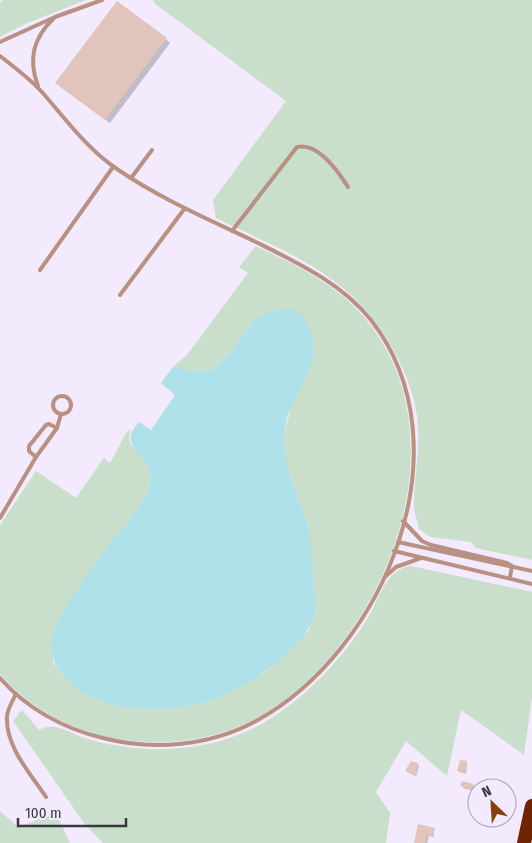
<svg xmlns="http://www.w3.org/2000/svg" width="532" height="843" viewBox="0 0 532 843" font-family="'Fira Sans Condensed',sans-serif">
  <rect width="100%" height="100%" fill="#f3eafd"/>
  <!-- green -->
  <g fill="#c9dfcc">
    <polygon points="3,0 86,0 25,24 0,37 0,3"/>
    <path d="M 153,0 L 532,0 L 532,560 L 476,548 L 471,542 L 431,537 L 419,529 C 417,520 413,509 414,499 C 415,471 421,445 417,416 C 414,395 406,374 396,355 C 357,277 290,254 216,218 L 213,200 L 286,101 L 154,3 Z"/>
    <path d="M 256,246 C 297,266 339,285 368,322 C 466,445 382,650 255,719 C 216,740 169,746 126,740 C 78,734 32,711 0,674 L 0,525 L 36,471 L 76,498 L 104,458 L 110,463 L 126,433 L 131,429 L 129,436 L 130,444 L 140,453 L 149,469 L 151,479 L 148,491 L 142,503 L 67,607 L 52,638 L 53,662 L 63,676 L 76,687 L 166,707 L 202,703 L 265,672 L 309,630 L 316,611 L 308,527 L 285,461 L 283,435 L 290,413 L 252,322 L 235,347 L 212,370 L 190,371 L 173,367 L 187,355 L 248,273 L 239,267 Z"/>
    <path d="M 411,566 L 532,592 L 532,697 L 524,755 L 461,710 L 447,776 L 406,741 L 376,792 L 390,813 L 386,843 L 103,843 L 84,823 L 13,721 L 22,710 L 39,730 C 55,721 69,733 85,738 C 94,741 104,744 114,745 C 161,754 215,749 258,726 C 303,701 341,661 368,618 C 379,599 386,569 411,566 Z"/>
    <polygon points="0,811 18,827 56,813 70,843 0,843"/>
  </g>
  <!-- water -->
  <path fill="#aee1e9" d="M 293,309 C 344,351 286,389 284,436 C 282,467 299,495 307,524 C 312,542 312,562 313,581 C 314,591 318,604 315,614 C 305,651 238,694 201,703 C 181,708 156,709 135,708 C 101,706 46,681 52,640 C 56,608 121,532 142,503 C 146,496 150,488 150,480 C 153,453 114,448 139,422 L 151,430 L 173,398 L 175,395 L 161,383 L 173,367 L 190,371 L 212,370 L 235,347 L 252,322 L 270,311 Z"/>
  <!-- shadow -->
  <g fill="#0003">
    <polygon points="166,39 170,43 110,123 61,87"/>
    <polygon points="467,763 466,774 460,772 458,771"/>
    <polygon points="418,764 419,766 416,776 408,772"/>
    <polygon points="463,782 474,786 474,791 463,788"/>
    <polygon points="507,796 510,798 507,811"/>
    <polygon points="434,830 434,837 429,836 427,843 415,843"/>
  </g>
  <!-- building -->
  <g fill="#e1c5bc">
    <polygon points="117,1 167,38 105,120 55,83"/>
    <polygon points="460,760 467,761 465,773 457,771"/>
    <polygon points="411,761 418,763 415,776 405,771"/>
    <polygon points="462,781 474,784 472,790 460,786"/>
    <polygon points="418,824 435,828 433,836 427,835 425,843 414,843"/>
  </g>
  <g fill="none" stroke-linecap="round" stroke-linejoin="round">
    <!-- lane -->
    <g stroke="#b89183" stroke-width="4">
      <polyline points="0,42 55,17 102,0"/>
      <path d="M 0,56 C 14,67 29,78 41,91 C 65,118 87,149 117,169 C 162,200 213,221 262,245 C 302,265 343,285 371,320 C 469,446 385,651 256,721 C 210,746 153,751 103,738 C 64,729 26,708 0,678"/>
      <path d="M 38,86 C 28,59 33,38 54,18"/>
      <polyline points="131,178 152,150"/>
      <path d="M 232,231 L 297,147 C 318,142 338,171 348,187"/>
      <polyline points="40,270 113,167"/>
      <polyline points="120,295 185,208"/>
      <circle cx="62" cy="405" r="9"/>
      <polyline points="36,457 29,451 29,446 46,425 49,424 57,428"/>
      <polyline points="0,518 36,457 57,428 61,414"/>
      <polyline points="403,521 422,541 431,545 507,563 512,566 510,577"/>
      <polyline points="398,542 532,571"/>
      <polyline points="394,551 532,584"/>
      <polyline points="386,576 396,567 421,558"/>
      <path d="M 16,694 C 13,700 8,708 7,716 C 5,746 30,773 46,797"/>
    </g>
    <!-- highway -->
    <polyline stroke="#6f2403" stroke-width="14" points="524,843 532,806"/>
  </g>
  <!-- north arrow -->
  <g transform="translate(492 803) rotate(335)"><circle r="24" fill="#f3eafd" stroke="#aaa2b2"/>
  <path d="M0-4L9 19L0 12L-9 19Z" fill="#834308"/>
  <text y="-8" font-size="14" font-weight="bold" text-anchor="middle" fill="#3c3741">N</text>
  </g>
  <!-- scale -->
  <path d="M18 818v8h108v-8" fill="none" stroke="#3c3741" stroke-width="2.5"/>
  <text x="25" y="818" font-size="15" fill="#3c3741" stroke="#f3eafd" stroke-width="4" paint-order="stroke">100 m</text>
</svg>
